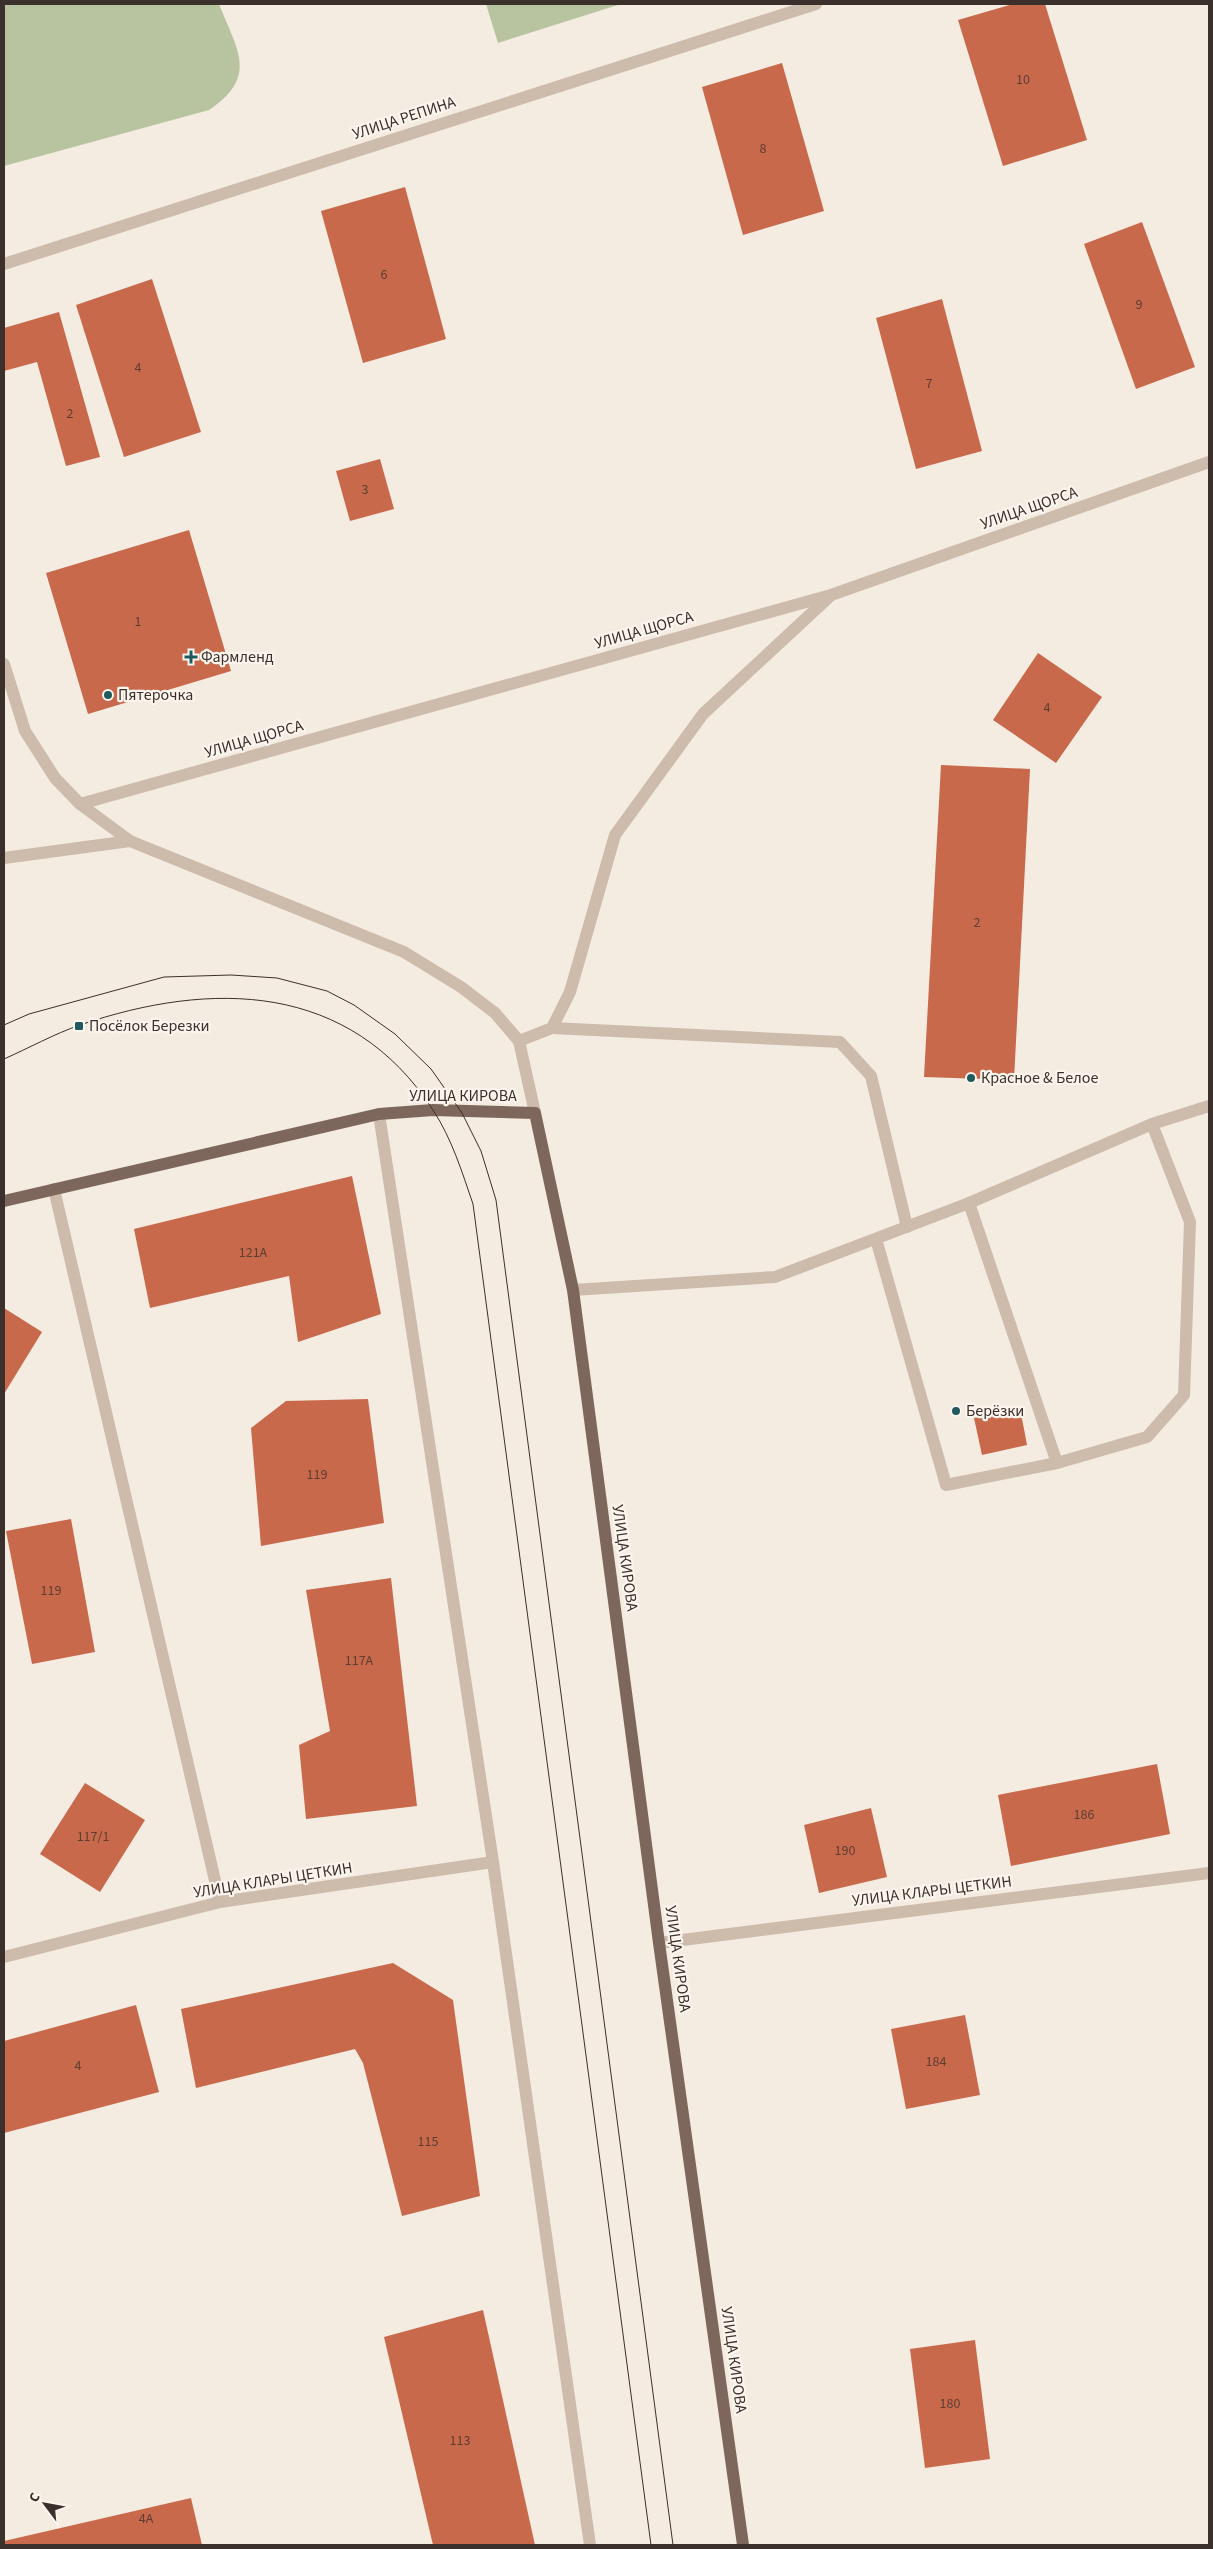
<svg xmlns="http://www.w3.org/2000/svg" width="1213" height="2549" viewBox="0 0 1213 2549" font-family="'Source Sans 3',sans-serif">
  <rect width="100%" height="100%" fill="#f4ebe1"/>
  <!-- green -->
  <g fill="#b8c4a0">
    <path d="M 8,4 L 219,4 C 237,50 259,76 209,110 L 4,166 L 4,5 Z"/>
    <polygon points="486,4 621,4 498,43"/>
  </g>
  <!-- building -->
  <g fill="#c8694b">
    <polygon points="1013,4 1045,4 1087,140 1003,166 958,20"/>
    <polygon points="782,63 824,211 743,235 702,87"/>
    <polygon points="405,187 446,339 363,363 321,211"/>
    <polygon points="1142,222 1195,367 1136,389 1084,244"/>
    <polygon points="152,279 201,432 124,457 76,305"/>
    <polygon points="942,299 982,451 916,469 876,318"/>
    <polygon points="59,312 100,457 66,466 37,362 4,371 4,328"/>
    <polygon points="380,459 394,509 350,521 336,471"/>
    <polygon points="189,530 231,671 88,714 46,573"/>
    <polygon points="1038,653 1102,697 1056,763 993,720"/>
    <polygon points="941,765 1030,769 1014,1080 924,1077"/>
    <polygon points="352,1176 381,1314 298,1342 289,1276 150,1308 134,1229"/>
    <polygon points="4,1308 42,1332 4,1394"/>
    <polygon points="368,1399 384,1523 261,1546 251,1428 286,1401"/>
    <polygon points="1020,1408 1027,1445 982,1455 974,1418"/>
    <polygon points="71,1519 95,1652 32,1664 6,1531"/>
    <polygon points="391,1578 417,1806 306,1819 299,1745 330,1731 306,1590"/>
    <polygon points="1157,1764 1170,1834 1011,1866 998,1795"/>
    <polygon points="85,1783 145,1820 100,1892 40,1854"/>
    <polygon points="871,1808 887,1877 819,1893 804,1825"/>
    <polygon points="393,1963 453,2000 480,2196 402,2216 363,2063 355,2049 196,2088 181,2009"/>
    <polygon points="136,2005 159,2092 4,2133 4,2041"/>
    <polygon points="965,2015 980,2095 906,2109 891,2029"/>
    <polygon points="483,2310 535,2545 433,2545 384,2337"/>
    <polygon points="975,2340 990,2459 925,2468 910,2349"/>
    <polygon points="191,2498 202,2545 4,2545 4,2541"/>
  </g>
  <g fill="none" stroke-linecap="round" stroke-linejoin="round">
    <!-- minor -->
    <g stroke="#cdbbac" stroke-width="12">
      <polyline points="4,264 816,4"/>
      <polyline points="4,664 25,731 55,778 80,804 130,841 404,952 461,987 495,1013 519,1041 535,1113"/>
      <polyline points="80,804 831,595 1209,462"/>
      <polyline points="4,858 130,841"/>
      <polyline points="552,1028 840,1042 871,1076 907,1227"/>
      <polyline points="519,1041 552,1028 570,992 615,835 703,714 829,597"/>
      <polyline points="379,1114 493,1862 590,2545"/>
      <polyline points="54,1189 220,1902"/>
      <polyline points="969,1203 1057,1463"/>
      <polyline points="876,1239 946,1485 1057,1463 1147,1437 1184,1395 1190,1222 1152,1124"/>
      <polyline points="573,1290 775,1277 969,1203 1152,1124 1209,1106"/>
      <polyline points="659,1943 1209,1873"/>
      <polyline points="4,1957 220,1902 493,1862"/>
    </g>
    <!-- major -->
    <polyline stroke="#7d675c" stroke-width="12" points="4,1201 379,1114 433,1110 535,1113 573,1290 659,1943 743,2545"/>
    <!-- tram -->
    <g stroke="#3b302b" stroke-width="1">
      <polyline points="4,1025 29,1014 164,977 231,975 277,978 327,991 354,1005 395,1034 431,1069 462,1113 481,1151 496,1200 673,2545"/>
      <path d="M 4,1059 C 29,1048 54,1034 80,1025 C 212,980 350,982 433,1110 C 452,1139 462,1172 473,1204 L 651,2545"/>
    </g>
  </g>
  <!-- markers -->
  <g fill="#1f5a5e" stroke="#fbf5ee" stroke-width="2">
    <path d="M188.5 649.5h5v5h5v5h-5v5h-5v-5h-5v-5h5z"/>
    <circle cx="108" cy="695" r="5"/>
    <rect x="74" y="1021" width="10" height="10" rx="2.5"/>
    <circle cx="971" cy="1078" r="5"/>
    <circle cx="956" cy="1411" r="5"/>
  </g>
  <g text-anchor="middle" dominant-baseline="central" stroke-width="4.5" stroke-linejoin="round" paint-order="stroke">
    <!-- number labels -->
    <g font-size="14" fill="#5e3e33">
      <text x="1023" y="80">10</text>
      <text x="763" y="149">8</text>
      <text x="384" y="275">6</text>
      <text x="1139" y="305">9</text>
      <text x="138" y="368">4</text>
      <text x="929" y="384">7</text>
      <text x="70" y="414">2</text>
      <text x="365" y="490">3</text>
      <text x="138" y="622">1</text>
      <text x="1047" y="708">4</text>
      <text x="977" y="923">2</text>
      <text x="253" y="1253">121А</text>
      <text x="317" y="1475">119</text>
      <text x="51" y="1591">119</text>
      <text x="359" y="1661">117А</text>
      <text x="1084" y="1815">186</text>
      <text x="93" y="1837">117/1</text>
      <text x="845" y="1851">190</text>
      <text x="936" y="2062">184</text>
      <text x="78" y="2066">4</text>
      <text x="428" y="2142">115</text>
      <text x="950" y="2404">180</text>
      <text x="460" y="2441">113</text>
      <text x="146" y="2519">4А</text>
    </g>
    <!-- street labels -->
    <g font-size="16" fill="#3b302b" stroke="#fbf5ee">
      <text transform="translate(404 118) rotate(-18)">УЛИЦА РЕПИНА</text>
      <text transform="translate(1029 508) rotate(-19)">УЛИЦА ЩОРСА</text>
      <text transform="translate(644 630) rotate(-16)">УЛИЦА ЩОРСА</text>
      <text transform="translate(254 739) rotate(-16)">УЛИЦА ЩОРСА</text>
      <text x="463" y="1096">УЛИЦА КИРОВА</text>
      <text transform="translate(625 1558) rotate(82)">УЛИЦА КИРОВА</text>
      <text transform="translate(273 1880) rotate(-9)">УЛИЦА КЛАРЫ ЦЕТКИН</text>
      <text transform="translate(932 1891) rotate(-7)">УЛИЦА КЛАРЫ ЦЕТКИН</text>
      <text transform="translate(678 1959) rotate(82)">УЛИЦА КИРОВА</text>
      <text transform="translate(734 2360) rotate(82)">УЛИЦА КИРОВА</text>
    </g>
    <!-- poi labels -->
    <g font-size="16" fill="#3b302b" stroke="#fbf5ee" text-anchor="start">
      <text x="201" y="657">Фармленд</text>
      <text x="118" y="695">Пятерочка</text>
      <text x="89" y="1026">Посёлок Березки</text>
      <text x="981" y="1078">Красное &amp; Белое</text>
      <text x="966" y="1411">Берёзки</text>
    </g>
  </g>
  <!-- border -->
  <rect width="1213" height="2549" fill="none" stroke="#3b302b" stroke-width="10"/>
  <!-- north arrow -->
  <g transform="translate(45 2504) rotate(302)" stroke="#fbf5ee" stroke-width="4" paint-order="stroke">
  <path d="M0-4L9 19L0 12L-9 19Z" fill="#3b302b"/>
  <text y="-8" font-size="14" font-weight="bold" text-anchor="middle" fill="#3b302b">С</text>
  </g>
</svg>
